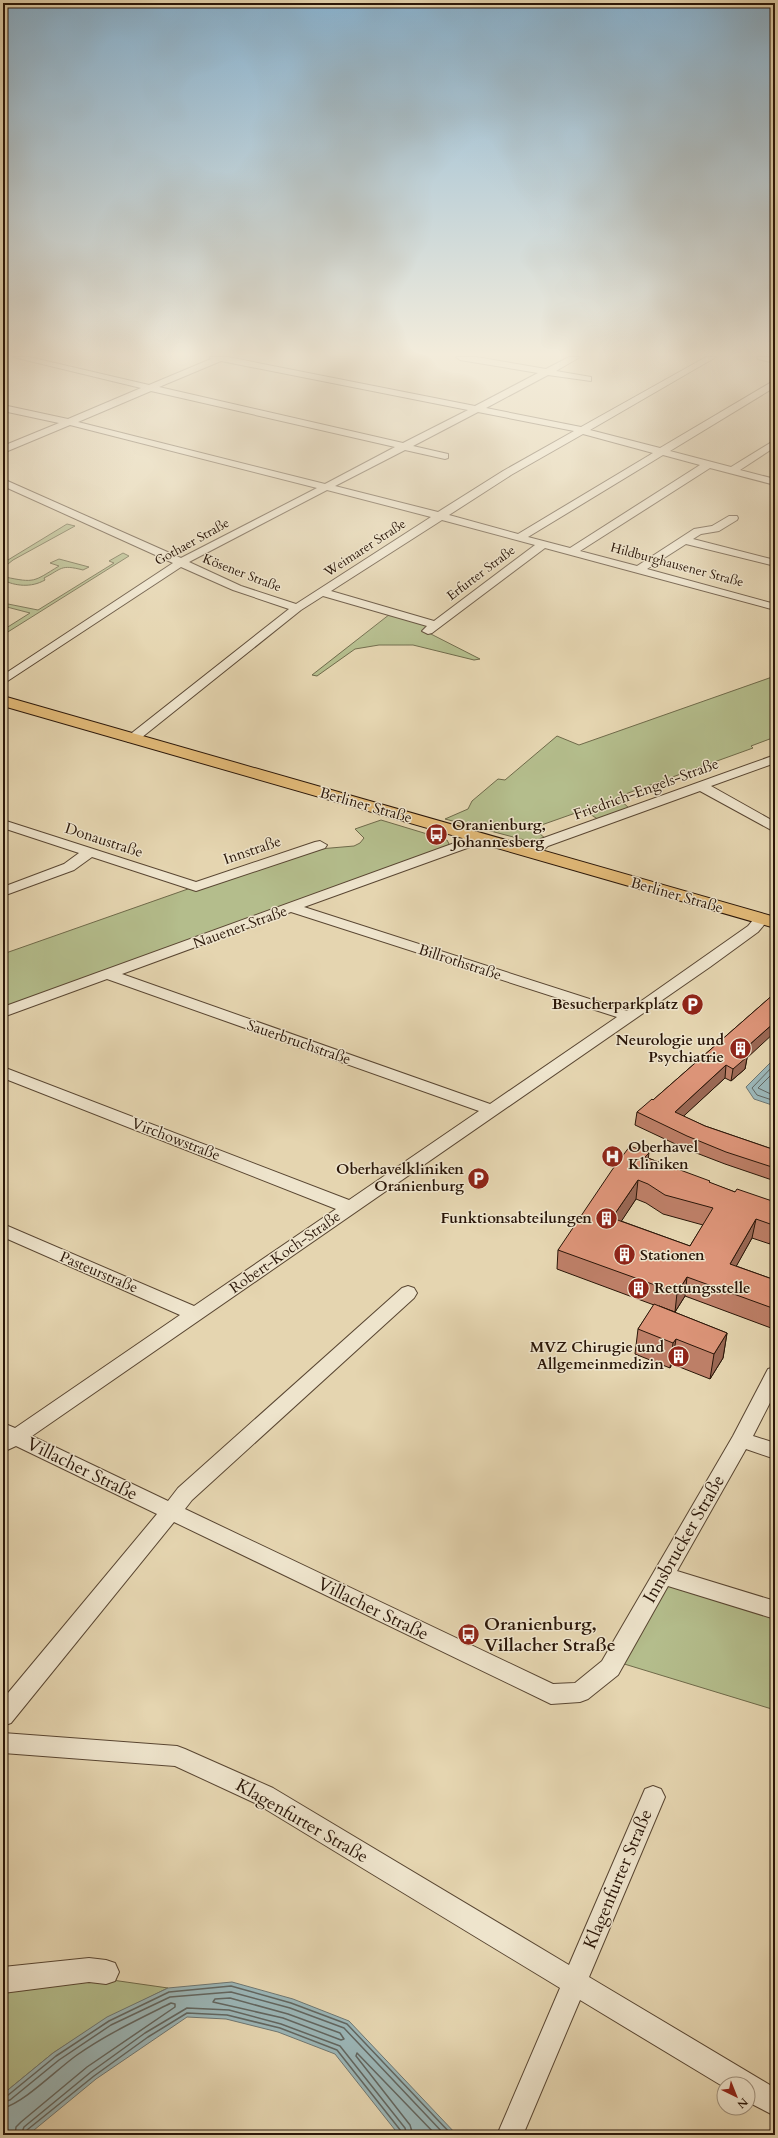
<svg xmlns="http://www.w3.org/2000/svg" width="778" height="2138" viewBox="0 0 778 2138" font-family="Cardo,serif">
  <rect width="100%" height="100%" fill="#e5d5b0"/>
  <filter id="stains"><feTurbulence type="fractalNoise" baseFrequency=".005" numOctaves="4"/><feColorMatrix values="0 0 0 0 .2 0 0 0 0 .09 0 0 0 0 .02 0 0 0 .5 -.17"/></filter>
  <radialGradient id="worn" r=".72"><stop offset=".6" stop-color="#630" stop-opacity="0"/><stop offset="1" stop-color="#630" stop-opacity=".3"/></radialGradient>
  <!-- green -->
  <g fill="#b4bd8c" stroke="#6f6a4a">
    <polygon points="67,524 75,526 13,560 3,568 3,563"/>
    <polygon points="123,553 129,556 3,635 3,630 30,613 3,606 3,603 38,610 114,563 109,561"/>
    <path d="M 59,559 L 89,567 L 83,570 C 60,564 62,569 44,578 L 45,580 C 31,588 15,586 3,580 L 4,575 L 6,575 L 5,577 C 35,583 33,582 59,566 L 50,563 Z"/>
    <polygon points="390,614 423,624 426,626 425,631 480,659 474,660 413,645 379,645 355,649 317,676 312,675"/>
    <polygon points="775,676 775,737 751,746 753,748 617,797 630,809 599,820 584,810 533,828 546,839 536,843 445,819 468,809 472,801 498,779 505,780 557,736 579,745"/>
    <polygon points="381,820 447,840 449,844 448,846 293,904 3,1007 3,954 296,851 354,846 360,843 364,838 355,829"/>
    <polygon points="667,1583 775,1616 775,1710 621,1663"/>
    <polygon points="84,1976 168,1988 107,2018 53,2053 3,2094 3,1986"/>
  </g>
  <!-- water -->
  <g fill="#9bb6b7" stroke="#6e7671">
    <polygon points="775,1058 775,1106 754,1099 746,1087"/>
    <polygon points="232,1982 293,1999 349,2021 457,2135 399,2135 335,2054 278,2032 226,2019 187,2017 96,2079 28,2135 3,2135 3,2094 53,2053 107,2017 168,1988"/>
  </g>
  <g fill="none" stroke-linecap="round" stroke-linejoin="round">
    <!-- shore-far1 -->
    <g stroke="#626660" stroke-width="1">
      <polyline points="775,1064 752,1088 757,1095 775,1101"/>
      <polyline points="775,1071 758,1088 775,1096"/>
    </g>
    <!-- shore -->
    <g stroke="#626660" stroke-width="1.5">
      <polygon points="230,1998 288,2014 340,2033 344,2039 341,2040 283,2018 213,2002 215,1999"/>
      <polyline points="3,2097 7,2096 56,2056 109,2021 169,1992 231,1986 291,2003 347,2024 452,2135"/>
      <polyline points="3,2102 10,2100 59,2060 111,2025 170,1997 231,1992 290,2008 344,2028 445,2135"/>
      <path d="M 3,2108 C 24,2103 57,2069 77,2055 C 107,2034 139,2019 171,2003 L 175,2004 L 175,2007 L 87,2067 L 21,2122 L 16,2127 L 15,2135"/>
      <polyline points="21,2135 24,2127 91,2072 145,2033 187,2008 229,2010 281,2024 340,2046 405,2128 407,2135"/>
      <polyline points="26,2135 27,2130 94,2076 148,2037 187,2013 227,2015 280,2028 337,2050 401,2131 402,2135"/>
      <polyline points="413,2135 410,2125 356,2056 357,2053 436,2135"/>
    </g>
    <defs>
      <g id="minor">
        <path d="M 13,357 L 29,357 L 149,385 L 211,359 L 210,357 L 228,357 L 475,406 L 538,373 L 460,360 L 456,357 L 476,357 L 546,369 L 569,357 L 580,357 L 556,371 L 591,377 L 591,381 L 548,375 L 486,408 L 581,427 L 706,357 L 716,357 L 590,430 L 660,448 L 775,380 L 775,387 L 670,451 L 731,467 L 775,440 L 775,447 L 740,470 L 775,479 L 775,485 L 710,468 L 580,551 L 637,566 L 694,529 L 712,526 L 729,516 L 737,516 L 738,518 L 737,520 L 719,531 L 701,534 L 693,539 L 775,560 L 775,566 L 686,544 L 647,569 L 775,604 L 775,610 L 545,548 L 432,633 L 428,634 L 422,631 L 427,626 L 323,596 L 301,610 L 136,742 L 128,742 L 126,739 L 128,736 L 289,609 L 233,590 L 181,567 L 3,684 L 3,675 L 173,563 L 3,486 L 3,479 L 181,558 L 317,488 L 70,425 L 3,453 L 3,446 L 59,423 L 3,411 L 3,405 L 68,419 L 141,388 ZM 221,361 L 468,410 L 403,443 L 159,387 ZM 151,391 L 395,447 L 325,484 L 78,422 ZM 478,412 L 574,431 L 503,471 L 438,512 L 335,486 L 405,450 L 445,459 L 448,458 L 448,454 L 413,446 ZM 583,434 L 653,453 L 518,534 L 449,515 L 511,475 ZM 663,455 L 700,465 L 570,548 L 528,537 ZM 327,490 L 431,517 L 296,604 L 241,586 L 189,562 ZM 442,520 L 535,545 L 434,621 L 331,591 Z"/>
        <polygon points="757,357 775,357 775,363 758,359"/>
        <polygon points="775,755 775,763 711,786 775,822 775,832 700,791 548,846 536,856 531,857 524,853 538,840"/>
        <polygon points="3,820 196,882 315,842 320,841 327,845 325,848 196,891 92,857 74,870 3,896 3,887 64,864 79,853 3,828"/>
        <path d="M 473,832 L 480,836 L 470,847 L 304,907 L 627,1011 L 748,926 C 754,919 757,913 767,916 L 769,919 L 758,932 L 710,967 L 32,1436 L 168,1501 L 178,1488 L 402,1288 L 408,1286 L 414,1288 L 417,1293 L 414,1298 L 192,1500 L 185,1509 L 553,1684 L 575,1683 L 602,1661 L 733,1436 L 768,1369 L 775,1367 L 775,1393 L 753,1436 L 775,1443 L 775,1459 L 746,1449 L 677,1571 L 775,1601 L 775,1619 L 668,1586 L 618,1675 L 588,1699 L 580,1702 L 551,1704 L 174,1522 L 11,1723 L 3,1726 L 3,1699 L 157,1514 L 16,1446 L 3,1452 L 3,1423 L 15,1428 L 180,1315 L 3,1237 L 3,1224 L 194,1306 L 336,1209 L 3,1078 L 3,1067 L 349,1200 L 479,1111 L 107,979 L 3,1017 L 3,1007 L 460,841 L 468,833 ZM 291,912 L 617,1017 L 490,1104 L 122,974 Z"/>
        <polygon points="3,1733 177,1746 185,1749 273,1788 569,1965 645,1789 653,1786 661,1789 665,1797 589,1977 775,2088 775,2116 748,2102 748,2084 724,2084 724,2087 580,2000 523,2135 497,2135 560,1988 257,1804 175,1766 3,1753"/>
        <polygon points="89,1958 106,1960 115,1963 119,1972 115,1981 106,1984 89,1982 3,1993 3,1967"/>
      </g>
      <polygon id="major" points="3,696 775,917 775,928 3,706"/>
    </defs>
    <!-- minor casing -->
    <use href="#minor" stroke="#594632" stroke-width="2"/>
    <!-- major casing -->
    <use href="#major" stroke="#2a1608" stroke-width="2"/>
    <!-- minor -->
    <use href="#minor" fill="#eee4cc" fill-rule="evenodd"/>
    <!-- major -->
    <use href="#major" fill="#e2ba78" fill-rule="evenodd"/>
  </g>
  <!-- wall -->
  <g fill="#bd7f67" stroke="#2a1608" fill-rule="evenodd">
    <polygon points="775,993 747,1058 745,1069 731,1081 725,1078 683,1116 705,1126 775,1150 775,1181 725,1164 686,1149 635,1125 637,1112 653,1100"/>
    <path d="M 648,1158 L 710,1183 L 735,1192 L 775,1202 L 775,1235 L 770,1244 L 752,1238 L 736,1266 L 775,1280 L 775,1321 L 771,1328 L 685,1296 L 675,1312 L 659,1306 L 727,1333 L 723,1358 L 710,1379 L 672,1364 L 670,1368 L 635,1354 L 638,1329 L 654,1305 L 557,1269 L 558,1250 ZM 636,1199 L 646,1203 L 663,1214 L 703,1225 L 690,1246 L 621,1221 Z"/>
  </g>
  <!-- shaded-wall -->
  <g fill="#9a6854" stroke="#2a1608">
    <polygon points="775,1022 775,1032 747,1058 745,1069 731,1081 733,1069 740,1053"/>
    <polygon points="726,1065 725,1078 674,1125 675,1112"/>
    <polygon points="649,1153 646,1172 645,1157"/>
    <polygon points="638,1180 636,1199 611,1237 612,1218"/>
    <polygon points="756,1219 752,1238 727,1283 730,1264"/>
    <polygon points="775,1221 775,1235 770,1244 773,1225"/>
    <polygon points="687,1277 685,1296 675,1312 677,1293"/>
    <polygon points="775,1308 775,1321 771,1328"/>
    <polygon points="727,1333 723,1358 710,1379 714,1354"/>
    <polygon points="676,1339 672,1364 670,1368 673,1343"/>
  </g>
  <!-- building -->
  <g fill="#dc9478" stroke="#2a1608" fill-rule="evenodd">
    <polygon points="775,993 775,1022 740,1053 747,1057 733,1069 726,1065 675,1112 705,1126 775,1150 775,1168 726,1152 687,1136 637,1112 652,1099 653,1100"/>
    <path d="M 630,1146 L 649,1153 L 645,1157 L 710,1181 L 709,1182 L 735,1192 L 737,1189 L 775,1202 L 775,1221 L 773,1225 L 756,1219 L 730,1264 L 775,1280 L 775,1309 L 687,1277 L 677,1293 L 558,1250 L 612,1170 ZM 638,1180 L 648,1184 L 665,1195 L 713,1208 L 690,1246 L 612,1218 Z"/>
    <polygon points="654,1304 727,1333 714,1354 676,1339 673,1343 638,1329"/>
  </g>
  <!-- sky -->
  <linearGradient id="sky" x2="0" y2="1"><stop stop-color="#89b5d4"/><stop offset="0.54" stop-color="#f3ecdb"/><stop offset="1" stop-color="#f3ecdb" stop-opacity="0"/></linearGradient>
  <rect width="778" height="656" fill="url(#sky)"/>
  <!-- icons -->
  <defs>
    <symbol id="bus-disc" viewBox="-11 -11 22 22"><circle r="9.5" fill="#8f2418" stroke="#eee4cc"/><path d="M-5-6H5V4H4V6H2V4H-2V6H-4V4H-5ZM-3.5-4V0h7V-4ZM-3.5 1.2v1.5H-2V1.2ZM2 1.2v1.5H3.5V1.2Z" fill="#fff"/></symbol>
    <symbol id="parking-disc" viewBox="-11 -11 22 22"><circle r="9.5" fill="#8f2418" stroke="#eee4cc"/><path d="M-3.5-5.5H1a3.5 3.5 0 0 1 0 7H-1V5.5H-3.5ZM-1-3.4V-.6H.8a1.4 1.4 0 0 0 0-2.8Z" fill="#fff"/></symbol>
    <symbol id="building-disc" viewBox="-11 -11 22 22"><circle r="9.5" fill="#8f2418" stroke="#eee4cc"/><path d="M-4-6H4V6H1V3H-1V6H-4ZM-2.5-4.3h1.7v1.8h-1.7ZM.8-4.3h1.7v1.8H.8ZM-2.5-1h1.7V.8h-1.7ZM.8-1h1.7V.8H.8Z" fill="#fff"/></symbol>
    <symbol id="hospital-disc" viewBox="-11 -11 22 22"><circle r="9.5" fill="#8f2418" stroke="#eee4cc"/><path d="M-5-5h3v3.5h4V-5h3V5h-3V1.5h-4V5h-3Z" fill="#fff"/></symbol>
  </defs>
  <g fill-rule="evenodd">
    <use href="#bus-disc" x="424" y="822" width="25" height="25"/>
    <use href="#parking-disc" x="680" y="992" width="25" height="25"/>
    <use href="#building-disc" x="728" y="1036" width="25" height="25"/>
    <use href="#hospital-disc" x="600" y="1144" width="25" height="25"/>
    <use href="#parking-disc" x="466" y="1166" width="25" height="25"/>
    <use href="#building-disc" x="594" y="1206" width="25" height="25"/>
    <use href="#building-disc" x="612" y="1242" width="25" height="25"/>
    <use href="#building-disc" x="626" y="1276" width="25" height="25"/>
    <use href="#building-disc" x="666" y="1344" width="25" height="25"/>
    <use href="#bus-disc" x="456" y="1622" width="25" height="25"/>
  </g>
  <g text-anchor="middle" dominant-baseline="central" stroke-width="3" stroke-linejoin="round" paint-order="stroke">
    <!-- far-street labels -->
    <g font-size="13" fill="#2a1608" stroke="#eee4cc">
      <text transform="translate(192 542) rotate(-29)">Gothaer Straße</text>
      <text transform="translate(365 548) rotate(-33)">Weimarer Straße</text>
      <text transform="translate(677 565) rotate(15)">Hildburghausener Straße</text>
      <text transform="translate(242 573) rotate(21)">Kösener Straße</text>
      <text transform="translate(481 573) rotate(-37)">Erfurter Straße</text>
    </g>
    <!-- street labels -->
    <g font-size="15" fill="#2a1608" stroke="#eee4cc">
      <text transform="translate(646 789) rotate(-20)">Friedrich-Engels-Straße</text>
      <text transform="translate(366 805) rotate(16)">Berliner Straße</text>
      <text transform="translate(104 840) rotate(18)">Donaustraße</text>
      <text transform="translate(252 850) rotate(-19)">Innstraße</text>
      <text transform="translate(677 895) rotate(16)">Berliner Straße</text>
      <text transform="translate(240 927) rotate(-20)">Nauener Straße</text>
      <text transform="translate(460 962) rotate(18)">Billrothstraße</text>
      <text transform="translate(299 1042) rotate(19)">Sauerbruchstraße</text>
      <text transform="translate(176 1139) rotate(21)">Virchowstraße</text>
      <text transform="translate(285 1252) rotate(-35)">Robert-Koch-Straße</text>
      <text transform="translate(99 1272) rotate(23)">Pasteurstraße</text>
    </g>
    <!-- poi labels -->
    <g font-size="15" font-weight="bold" fill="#2a1608" stroke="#eee4cc" text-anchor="end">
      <text x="452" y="825" text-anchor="start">Oranienburg,<tspan x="452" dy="17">Johannesberg</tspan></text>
      <text x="678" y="1004">Besucherparkplatz</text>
      <text x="724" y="1040">Neurologie und<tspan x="724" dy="17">Psychiatrie</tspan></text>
      <text x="628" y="1147" text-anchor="start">Oberhavel<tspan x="628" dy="17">Kliniken</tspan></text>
      <text x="464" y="1169">Oberhavelkliniken<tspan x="464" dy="17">Oranienburg</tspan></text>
      <text x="592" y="1218">Funktionsabteilungen</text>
      <text x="640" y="1255" text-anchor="start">Stationen</text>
      <text x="654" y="1288" text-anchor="start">Rettungsstelle</text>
      <text x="664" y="1347">MVZ Chirugie und<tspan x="664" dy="17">Allgemeinmedizin</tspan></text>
    </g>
    <!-- near-street labels -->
    <g font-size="18" fill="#2a1608" stroke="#eee4cc">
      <text transform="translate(82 1469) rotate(26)">Villacher Straße</text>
      <text transform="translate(684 1539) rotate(-60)">Innsbrucker Straße</text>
      <text transform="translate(373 1609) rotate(26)">Villacher Straße</text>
      <text transform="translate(302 1821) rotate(30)">Klagenfurter Straße</text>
      <text transform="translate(618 1879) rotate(-67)">Klagenfurter Straße</text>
    </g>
    <!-- near-poi labels -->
    <g font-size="18" font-weight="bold" fill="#2a1608" stroke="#eee4cc" text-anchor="start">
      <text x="484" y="1624">Oranienburg,<tspan x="484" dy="21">Villacher Straße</tspan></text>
    </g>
  </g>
  <!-- margin -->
  <rect width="778" height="2138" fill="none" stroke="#e5d5b0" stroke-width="16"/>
  <rect x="4" y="4" width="770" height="2130" fill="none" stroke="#2a1608" stroke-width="2"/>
  <rect x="8" y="8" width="762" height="2122" fill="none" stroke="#2a1608"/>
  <!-- north arrow -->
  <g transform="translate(736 2096) rotate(137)"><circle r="19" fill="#eee4cc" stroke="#a0927e"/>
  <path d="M0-3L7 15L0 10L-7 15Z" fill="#8f2418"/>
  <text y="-6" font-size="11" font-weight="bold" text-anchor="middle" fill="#2a1608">N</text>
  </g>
  <rect width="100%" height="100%" filter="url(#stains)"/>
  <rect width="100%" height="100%" fill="url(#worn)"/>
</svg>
